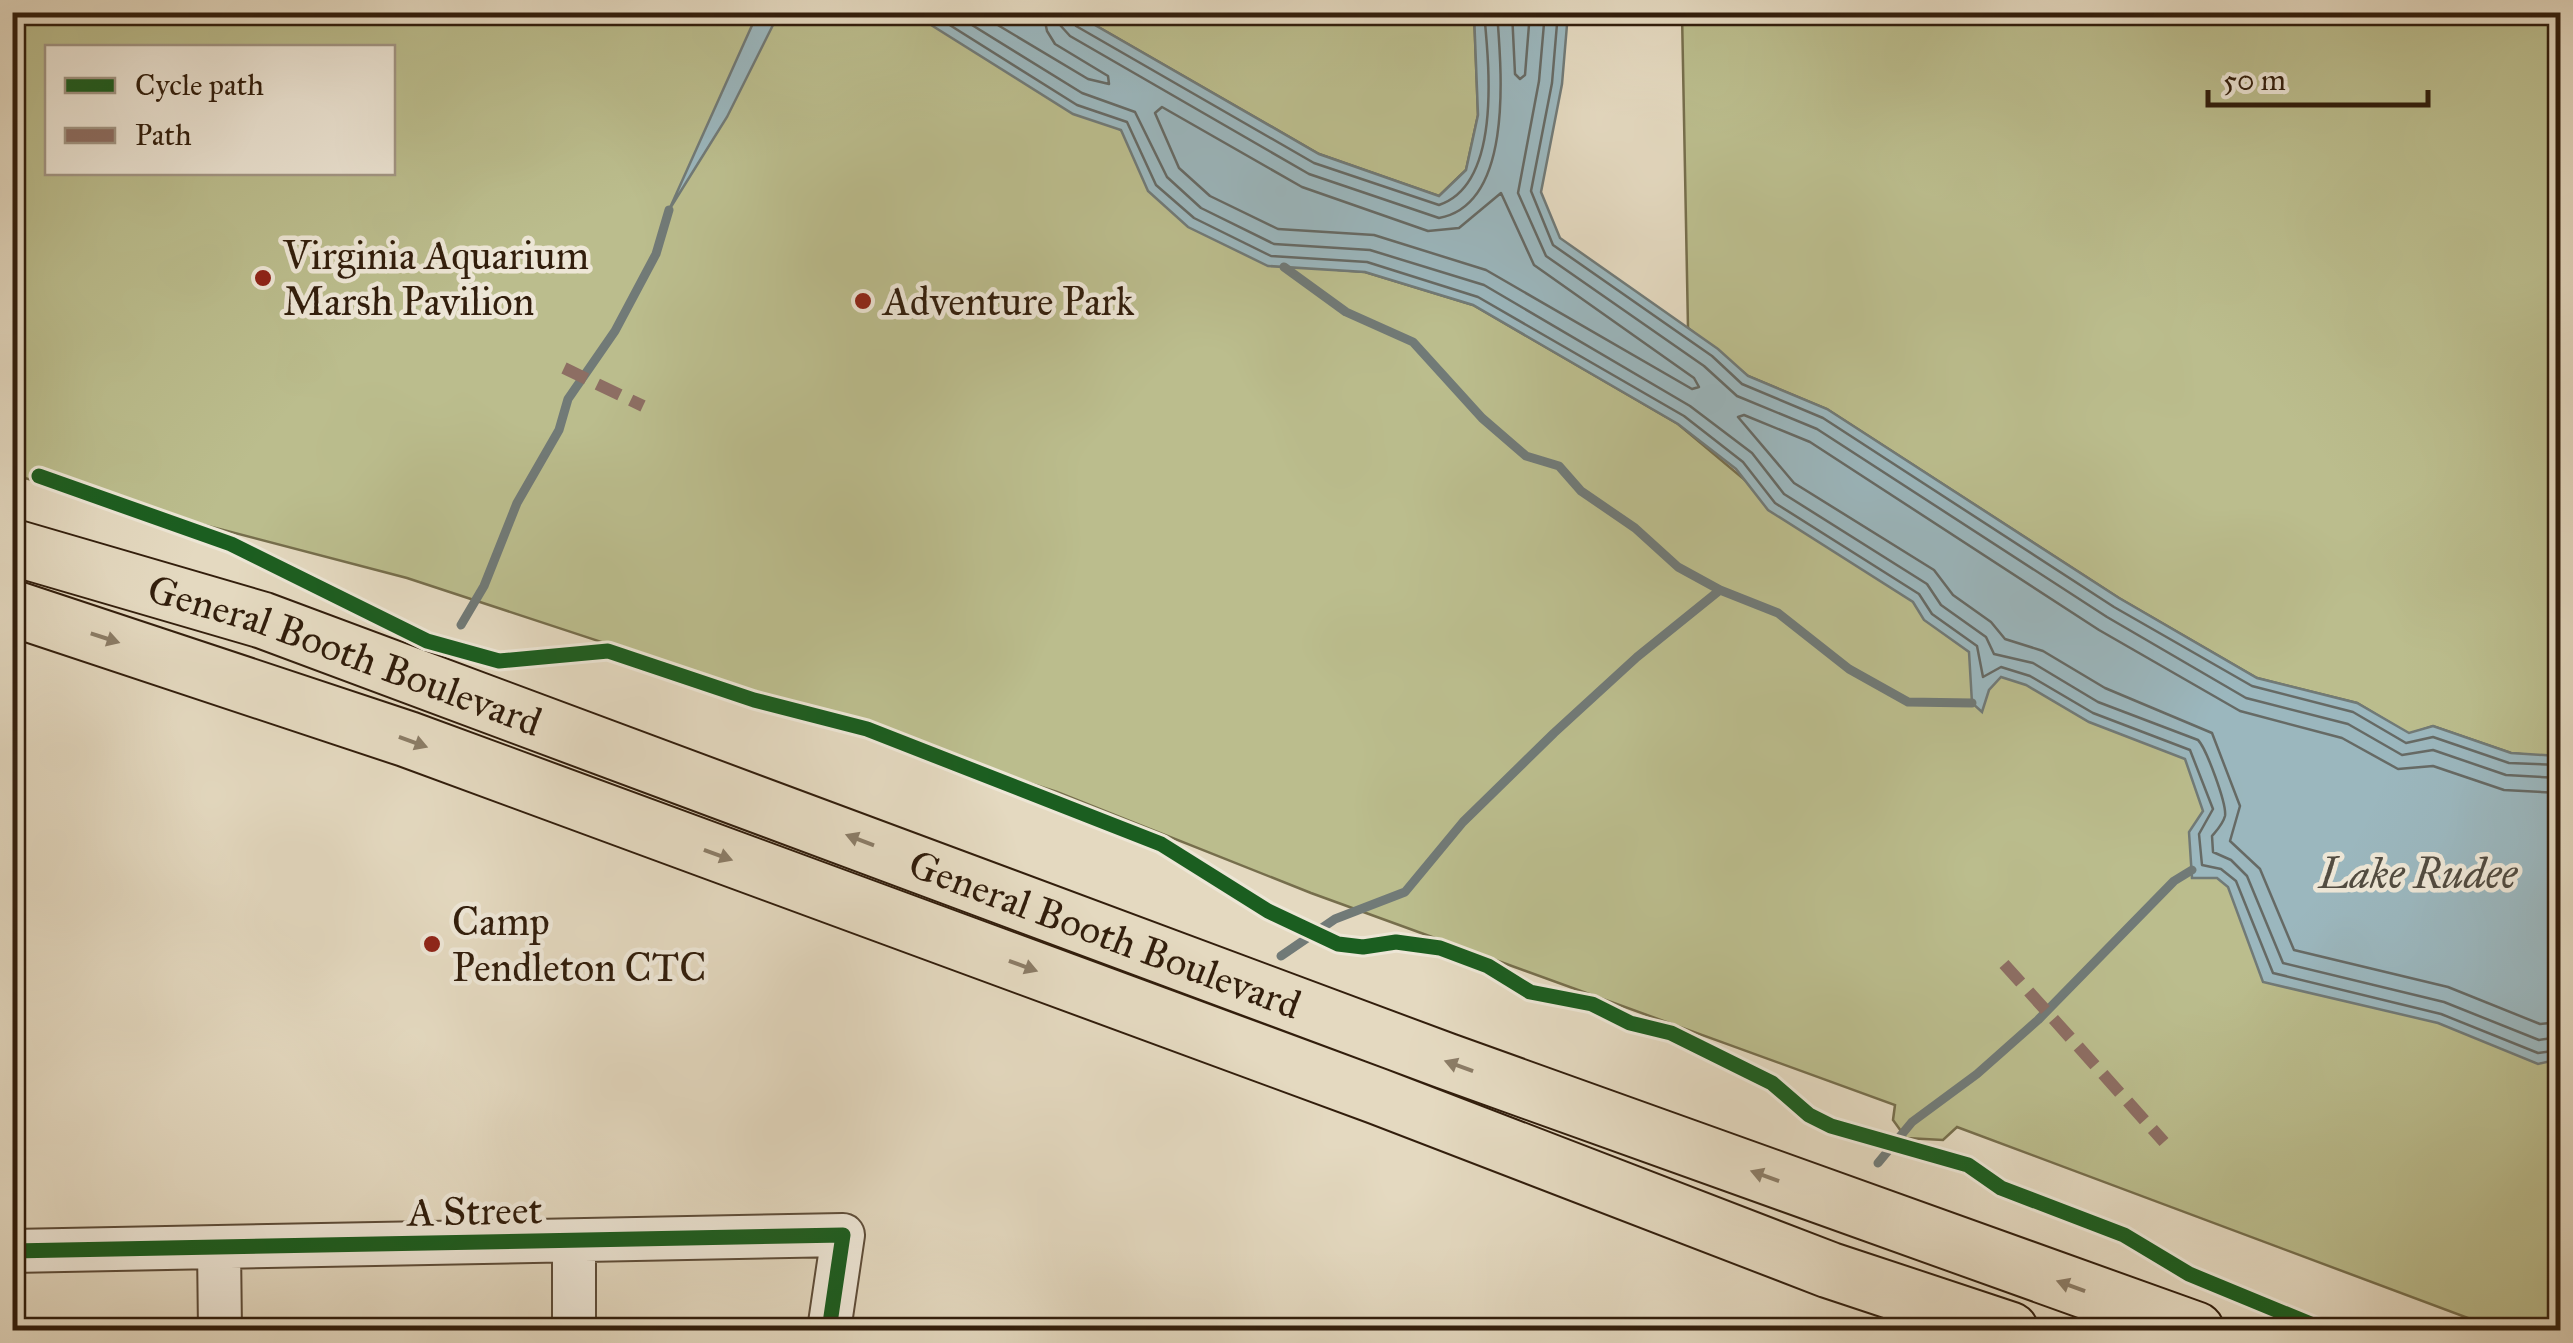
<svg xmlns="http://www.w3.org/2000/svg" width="2573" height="1343" font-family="'IM FELL Great Primer',serif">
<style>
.green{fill:#bbbd8d;stroke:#766e4c;stroke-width:2.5;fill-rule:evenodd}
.water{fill:#9bb7be;stroke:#717a77;stroke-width:2.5}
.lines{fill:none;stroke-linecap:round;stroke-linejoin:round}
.shore{stroke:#666a65;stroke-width:2.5}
.stream{stroke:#717a77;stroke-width:9}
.minor-casing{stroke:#5e4d39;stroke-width:46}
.highway-casing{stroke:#321e0c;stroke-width:59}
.minor{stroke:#ede6d6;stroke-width:42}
.highway{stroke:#e4d9c0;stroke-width:55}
.quiet{stroke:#8d6e63;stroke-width:12;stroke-dasharray:25 12;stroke-linecap:butt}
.cycleway-casing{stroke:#ede6d6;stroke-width:21}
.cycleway{stroke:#1b5e20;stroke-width:15}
.oneway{fill:#8b7c66}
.poi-dot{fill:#8f2418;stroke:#ede6d6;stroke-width:4}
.labels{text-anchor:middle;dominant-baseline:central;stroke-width:9;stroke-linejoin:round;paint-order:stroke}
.poi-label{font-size:40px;fill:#321e0c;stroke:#ede6d6;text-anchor:start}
.street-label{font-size:40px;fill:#321e0c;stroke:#ede6d6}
.water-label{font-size:42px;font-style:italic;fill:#524c41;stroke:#ede6d6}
</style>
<rect width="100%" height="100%" fill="#e4d9c0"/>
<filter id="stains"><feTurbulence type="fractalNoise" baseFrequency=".002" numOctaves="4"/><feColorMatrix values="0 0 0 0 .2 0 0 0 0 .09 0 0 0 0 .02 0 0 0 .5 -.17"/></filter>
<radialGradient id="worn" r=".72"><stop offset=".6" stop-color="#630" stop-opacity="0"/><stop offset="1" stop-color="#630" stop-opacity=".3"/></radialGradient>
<path class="green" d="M12,13H939L1338,270L1365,272L1473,305L1678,424L1746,481L2560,874V1330H2500L1957,1127L1943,1140L1906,1138L1893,1120L1895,1105L1311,893L1057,792L407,578L13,475ZM48,48H392V172H48Z
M1074,13H1474L1478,115L1466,170L1439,196L1319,154Z
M1682,13H2560V758L2511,753L2433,726L2409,734L2357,703L2257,678L2119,598L1827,409L1748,376L1688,328Z"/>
<path class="water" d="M758,12L779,13L727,117L669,210Z
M912,13H1074L1319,154L1439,196L1466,170L1478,115L1474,13H1568L1562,84L1541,192L1560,238L1718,349L1748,376L1827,409L2119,598L2257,678L2357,703L2409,733L2433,726L2511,753L2558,756L2560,1059L2538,1064L2438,1023L2263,982L2228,887L2217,878H2192L2189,832L2203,811L2185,759L2089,722L2026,685L2001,677L1989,690L1982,712L1972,703L1969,652L1924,620L1913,602L1768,510L1736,469L1678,424L1473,305L1365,272L1268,266L1188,227L1148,191L1121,130L1073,114Z"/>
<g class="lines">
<path class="shore" d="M929,12L1077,105L1127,122L1156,185L1194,218L1271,256L1367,262L1478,297L1684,416L1743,462L1775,503L1919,594L1932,614L1977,646L1983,677L2001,667L2030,676L2093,713L2190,750L2213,809L2199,834L2202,865L2221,869L2236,881L2273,973L2441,1014L2538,1053L2560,1050
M951,12L1082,93L1135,112L1167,177L1201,208L1274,244L1370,250L1484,285L1690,406L1752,453L1784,494L1927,584L1941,605L1986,637L1994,654L2033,663L2098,702L2198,740C2206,748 2227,804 2225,816C2223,824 2217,830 2212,836L2213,852L2231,860L2247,876L2283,963L2444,1002L2539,1040L2560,1037
M976,12L1088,79L1109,84L1108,76L1055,44L1047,31L1043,12
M1058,12L1060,25L1070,36L1309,174L1439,218C1515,204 1501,67 1497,12
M1071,12L1076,26L1314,163L1439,205C1502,184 1489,65 1484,12
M1512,12L1515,74L1520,79L1525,75L1530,12
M1545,12L1539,81L1518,193L1546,256L1704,366L1737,396L1817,429L2107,617L2246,698L2348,724L2402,755L2433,750L2506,775L2560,778
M1558,12L1552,83L1531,191L1553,245L1712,356L1742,384L1823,418L2114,607L2252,686L2353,712L2406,743L2433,737L2509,763L2560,765
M1162,107L1302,187L1428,231L1459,228L1501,193L1534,265L1694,378L1699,387L1692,389L1486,270L1374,235L1278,229L1210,196L1179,168L1155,113Z
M2560,793L2504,790L2433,766L2398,769L2342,738L2240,711L2099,630L1810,442L1744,415L1738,417L1794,483L1934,570L1953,595L1991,622L2005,639L2043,651L2105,688L2212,733L2240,806L2230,841L2260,869L2294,950L2448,987L2540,1024L2560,1022"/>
<path class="stream" d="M1284,267L1346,312L1413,342L1482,418L1526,456L1559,466L1581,491L1635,528L1678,567L1720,590
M461,625L484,586L517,503L559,430L568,399L615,331L656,254L669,210
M1281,956L1335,919L1405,892L1463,822L1554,733L1637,657L1720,590L1778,613L1849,669L1908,702L1972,703
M1878,1163L1912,1122L1977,1074L2038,1020L2174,881L2192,870"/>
<g class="minor-casing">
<path id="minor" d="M574,1242V1330
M219,1248L220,1330
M12,1251L843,1235L829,1330"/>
</g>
<g class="highway-casing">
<g id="highway">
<path id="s1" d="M12,547L262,620L1446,1061L2196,1330"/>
<path d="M12,608L407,739L1377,1096L1829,1270L2010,1330"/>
</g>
</g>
<use href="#minor" class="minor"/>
<use href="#highway" class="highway"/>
<path class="quiet" d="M564,368L643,406
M2004,964L2164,1142"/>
<g class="cycleway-casing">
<path id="cycleway" d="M39,476L231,544L427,641L499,661L608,651L754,700L867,729L1161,844L1268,911L1338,944L1363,947L1396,942L1440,948L1488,966L1530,992L1592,1004L1630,1023L1671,1033L1772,1083L1809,1115L1831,1126L1968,1165L2001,1188L2124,1235L2189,1274L2325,1330
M12,1251L843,1235L829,1330"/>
</g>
<use href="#cycleway" class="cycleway"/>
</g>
<defs><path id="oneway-solid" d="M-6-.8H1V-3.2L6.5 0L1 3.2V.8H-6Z" transform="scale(2.5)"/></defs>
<g class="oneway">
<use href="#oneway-solid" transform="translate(105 638) rotate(18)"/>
<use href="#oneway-solid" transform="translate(413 742) rotate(20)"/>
<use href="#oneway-solid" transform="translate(860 840) rotate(-159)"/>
<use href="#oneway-solid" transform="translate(718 855) rotate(20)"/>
<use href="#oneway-solid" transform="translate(1023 966) rotate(20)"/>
<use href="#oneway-solid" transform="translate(1459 1066) rotate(-160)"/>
<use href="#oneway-solid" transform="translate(1765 1176) rotate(-160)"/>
<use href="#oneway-solid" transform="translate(2071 1286) rotate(-160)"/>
</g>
<g class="poi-dot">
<circle cx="263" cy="278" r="10"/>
<circle cx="863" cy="301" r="10"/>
<circle cx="432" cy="944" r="10"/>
</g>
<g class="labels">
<g class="poi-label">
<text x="283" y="255">Virginia Aquarium<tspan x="283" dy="46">Marsh Pavilion</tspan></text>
<text x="883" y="301">Adventure Park</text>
<text x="452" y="921">Camp<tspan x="452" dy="46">Pendleton CTC</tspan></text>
</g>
<g class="street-label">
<text stroke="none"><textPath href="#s1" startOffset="350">General Booth Boulevard</textPath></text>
<text stroke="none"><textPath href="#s1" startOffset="1160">General Booth Boulevard</textPath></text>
<text transform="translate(475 1211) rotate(-1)">A Street</text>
</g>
<g class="water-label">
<text x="2418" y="874">Lake Rudee</text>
</g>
</g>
<rect width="2573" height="1343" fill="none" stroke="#e4d9c0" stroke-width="50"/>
<rect x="15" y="15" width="2543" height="1313" fill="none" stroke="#321e0c" stroke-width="5"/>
<rect x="25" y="25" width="2523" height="1293" fill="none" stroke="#321e0c" stroke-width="2.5"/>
<rect x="45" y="45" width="350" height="130" fill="#ede6d6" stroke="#a29685" stroke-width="2.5"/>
<rect x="65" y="78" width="50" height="15" fill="#1b5e20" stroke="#a29685" stroke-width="2.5"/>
<text x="135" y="95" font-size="30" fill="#321e0c">Cycle path</text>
<rect x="65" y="128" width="50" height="15" fill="#8d6e63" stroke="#a29685" stroke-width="2.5"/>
<text x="135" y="145" font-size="30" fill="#321e0c">Path</text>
<path d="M2208 90v15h220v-15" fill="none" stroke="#321e0c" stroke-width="5"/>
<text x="2223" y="90" font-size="30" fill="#321e0c" stroke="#ede6d6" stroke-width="8" paint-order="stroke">50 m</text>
<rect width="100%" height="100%" filter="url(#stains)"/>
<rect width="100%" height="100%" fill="url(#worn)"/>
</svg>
